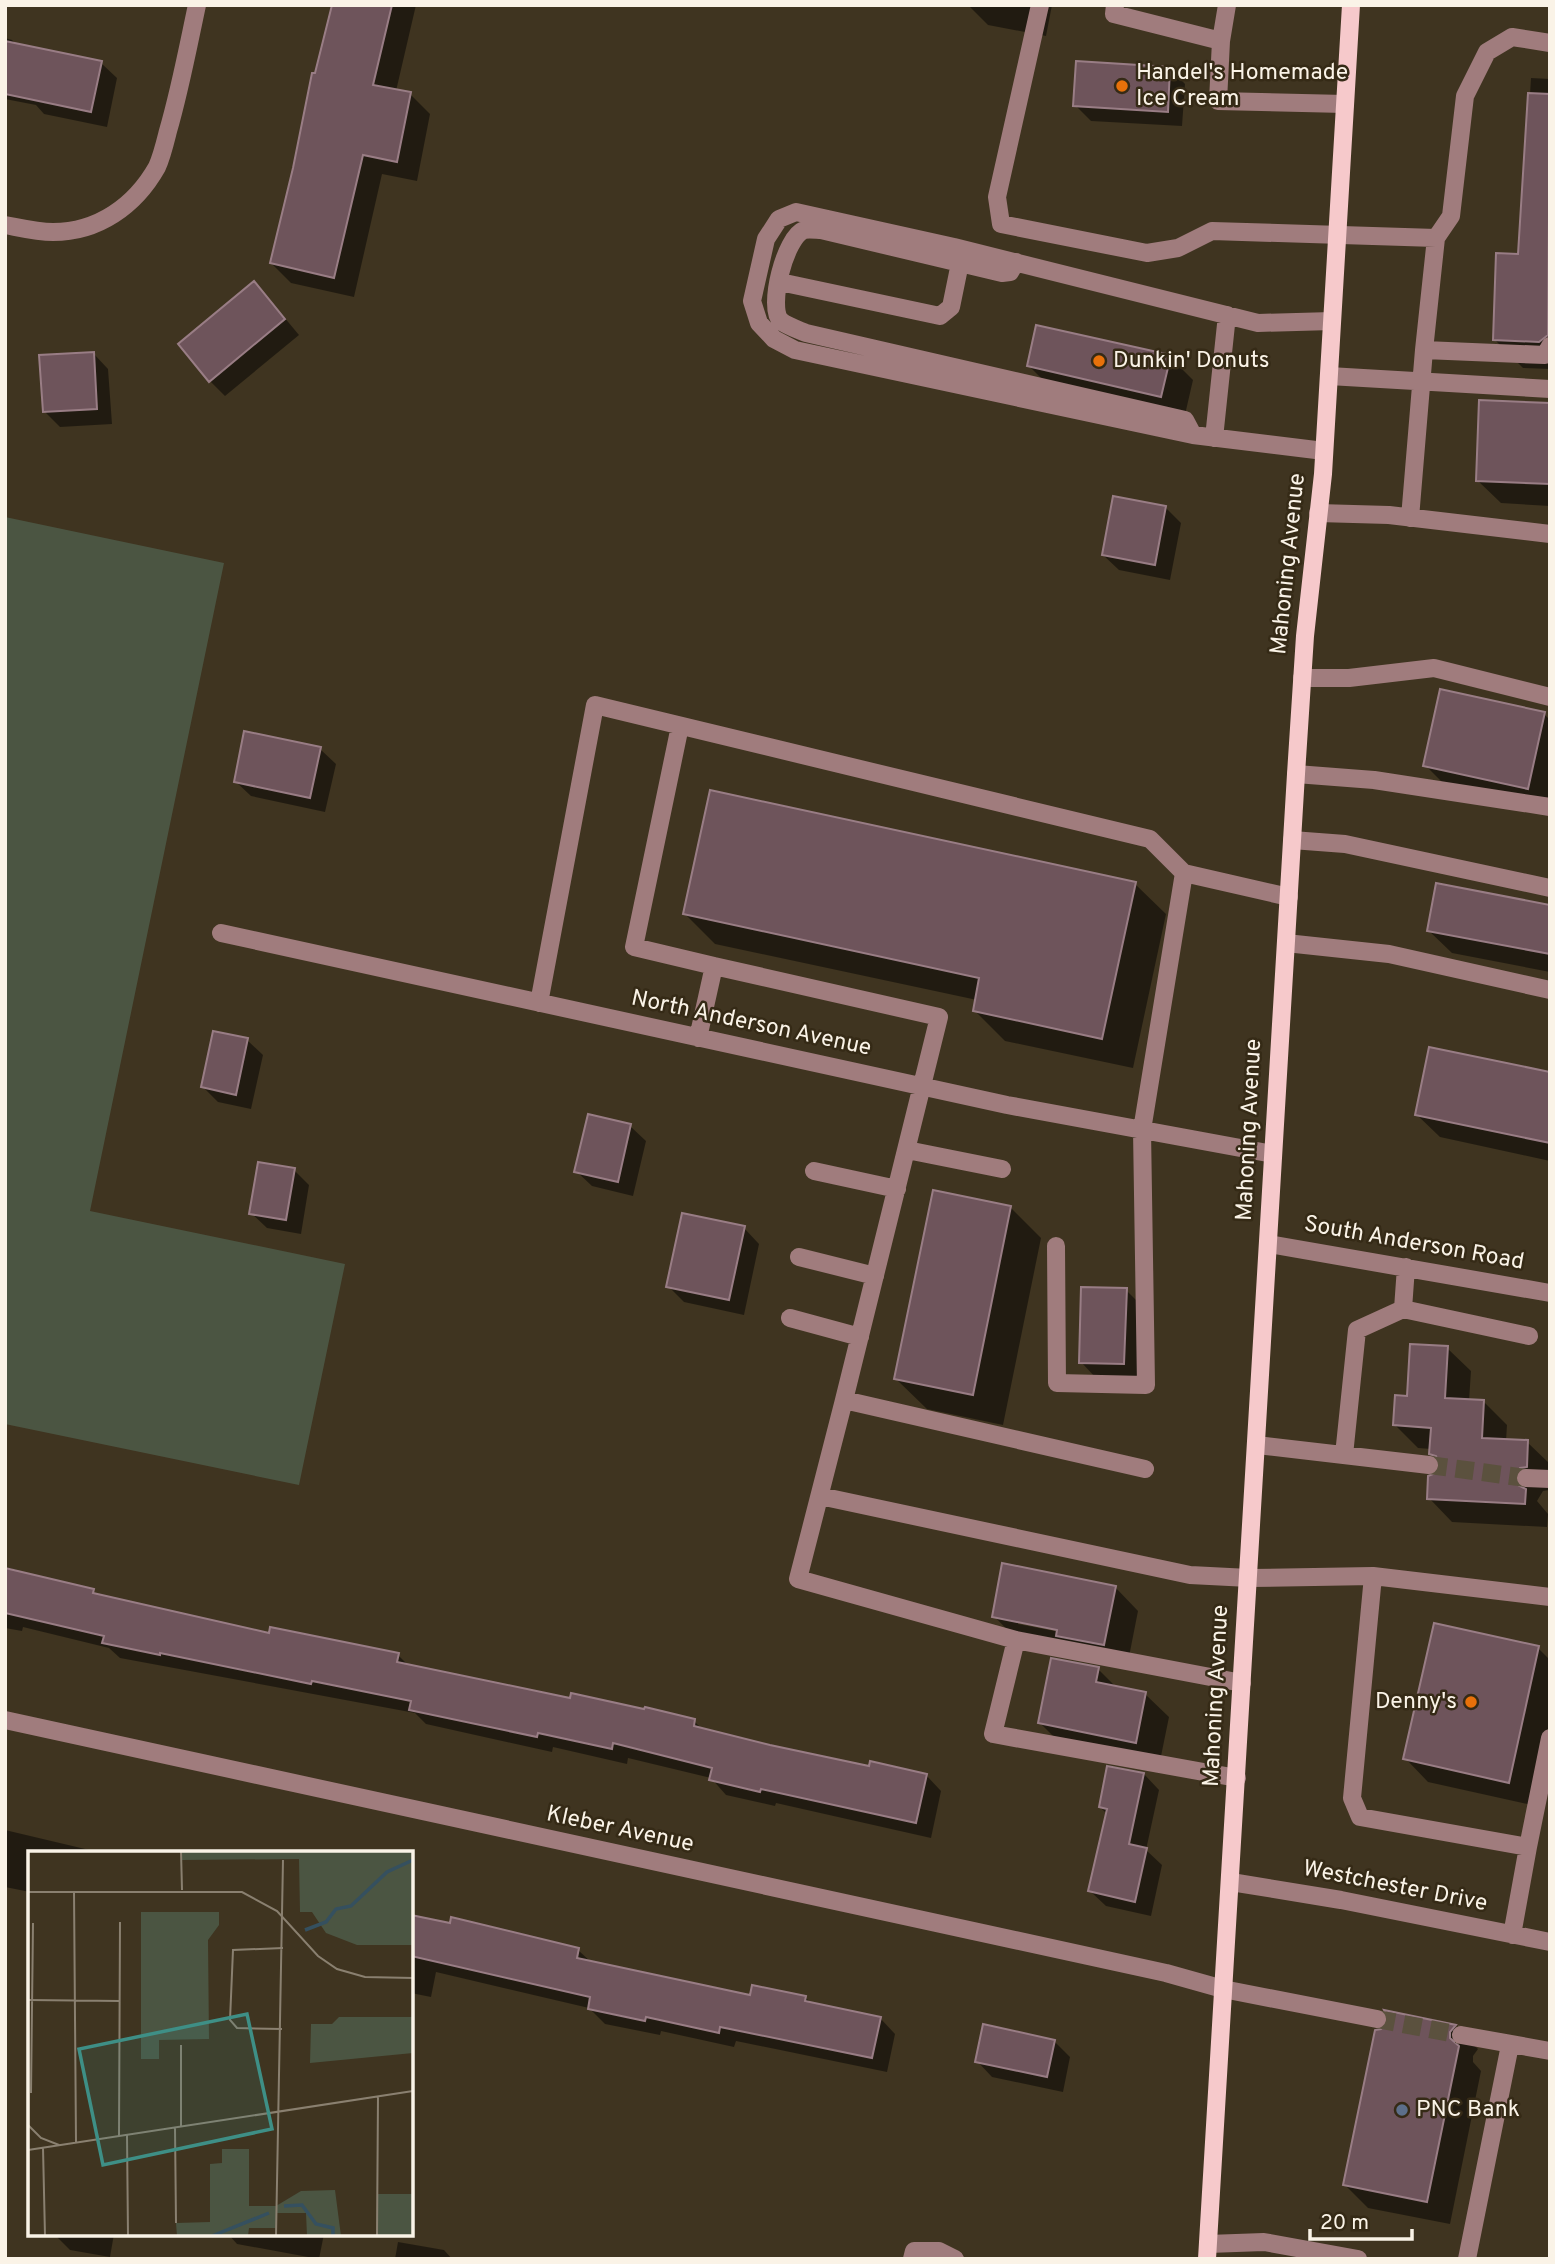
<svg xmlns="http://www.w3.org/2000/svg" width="1555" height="2264" font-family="Overpass,sans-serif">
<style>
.green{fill:#4b5542}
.shadow{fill:#0007;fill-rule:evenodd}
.building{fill:#6e545b;stroke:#997d85;stroke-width:2}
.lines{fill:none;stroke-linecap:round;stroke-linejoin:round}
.minor-tunnel{stroke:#5b513e;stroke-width:18;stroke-dasharray:18 9;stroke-linecap:butt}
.minor{stroke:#a07c7d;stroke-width:18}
.major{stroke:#f6c9cb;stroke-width:18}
.food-dot{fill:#e8710a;stroke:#352a16;stroke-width:2.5}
.service-dot{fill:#5c6f8a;stroke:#352a16;stroke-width:2.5}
.labels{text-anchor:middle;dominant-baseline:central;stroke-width:5;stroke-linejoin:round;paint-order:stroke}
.poi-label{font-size:23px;fill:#faf3e7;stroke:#352a16;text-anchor:start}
.street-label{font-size:23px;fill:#faf3e7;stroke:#352a16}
.inset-river{fill:none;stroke:#35505f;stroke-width:3.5}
.inset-road{fill:none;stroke:#8a8070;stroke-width:2}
.view{fill:#3e8f86;fill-opacity:0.15;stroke:#3e8f86;stroke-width:3.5}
.inset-edge{fill:none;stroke:#faf3e7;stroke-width:3.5}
</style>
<rect width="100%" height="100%" fill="#3f3420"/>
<path class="green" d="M5,517L224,563L90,1211L345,1264L299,1485L5,1424Z"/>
<path class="shadow" d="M333,5H416L396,91L410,94L430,114L417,181L382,174L354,297L291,283L271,263Z
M968,5H1052L1046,36L988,25Z
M5,38L12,40L18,46L101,63L117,78L107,127L44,114L36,105L5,99Z
M1170,68L1185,84L1182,126L1091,121L1075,105Z
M1531,78L1550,79V369L1523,368L1495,340L1520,255Z
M269,299L299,335L225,396L210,381Z
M93,353L108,369L112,424L60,427L44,411Z
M1170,357L1193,380L1184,419L1052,389L1029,366Z
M1550,405V506L1501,503L1477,480Z
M1165,507L1181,523L1170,580L1119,570L1103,555Z
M1544,714L1550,720V811L1448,788L1425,765Z
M320,749L336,764L325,812L251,796L235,781Z
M1135,884L1166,914L1133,1068L1005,1041L974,1010L977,1000L715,944L685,914Z
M1550,907V972L1452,953L1428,930Z
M247,1040L263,1055L251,1109L218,1102L203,1087Z
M1550,1074V1161L1440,1137L1416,1114Z
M630,1126L646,1141L633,1196L592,1186L576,1171Z
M294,1170L309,1185L301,1234L267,1228L251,1213Z
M1010,1207L1041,1238L1003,1425L927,1409L896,1379Z
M744,1228L759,1244L744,1315L684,1302L668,1286Z
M1126,1290L1141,1305L1139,1378H1096L1081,1362Z
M1447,1348L1471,1371L1469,1401H1483L1507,1425L1506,1441L1527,1442L1550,1464L1549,1490L1543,1491L1537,1501L1548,1514L1547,1527L1452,1522L1429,1498L1441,1463L1431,1453V1449L1418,1448L1395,1425L1409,1398Z
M5,1567L17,1570L21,1574L93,1591L97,1596L169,1610L172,1613L270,1635L398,1655L410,1667L571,1700L694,1721L703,1730L770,1746L870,1768L926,1775L941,1791L931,1838L776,1803L775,1806L726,1795L711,1778L628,1758L627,1764L553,1747L552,1752L426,1724L415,1713L120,1658L109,1648L23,1627L22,1631L5,1628Z
M1115,1587L1138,1611L1127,1667L1017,1640L994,1616ZM1018,1620L1066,1630L1065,1633L1018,1624Z
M1538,1648L1550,1660V1723L1532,1805L1428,1782L1405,1758Z
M1098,1669L1117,1688L1145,1694L1169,1717L1159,1766L1063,1746L1040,1723Z
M1144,1774L1159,1790L1146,1850L1162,1865L1151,1916L1106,1906L1090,1891L1107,1814L1100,1807Z
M5,1830L102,1853H30V1892L5,1887Z
M411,1917L578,1950L591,1962L752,1997H805L812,2004L880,2018L895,2034L887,2072L736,2041L734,2047L661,2031L660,2035L605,2024L589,2008L436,1972L431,1997L411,1993Z
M1388,2013L1455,2027L1478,2049L1473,2056V2062L1481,2071L1450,2224L1368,2208L1345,2185L1382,2031L1390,2022Z
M1055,2042L1070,2057L1063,2092L992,2077L977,2061Z
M54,2234H114L110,2257L70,2250Z
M228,2234H324L319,2259L237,2244Z
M398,2242L444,2250L452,2259H395Z"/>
<path class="building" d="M332,5H392L373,85L411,92L397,162L363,155L334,278L270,263L293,168L312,73H315Z
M5,41L102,61L91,112L5,94Z
M1076,61L1170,67L1168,112L1073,106Z
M1528,93L1550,94L1548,335L1539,342L1493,340L1496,253L1518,254Z
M254,281L285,319L209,382L178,344Z
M1036,325L1171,355L1161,397L1027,366Z
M94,352L97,409L43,412L39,355Z
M1479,400L1550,403V484L1476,481Z
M1113,496L1166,506L1155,565L1102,555Z
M1440,689L1545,712L1528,789L1423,766Z
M244,731L321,747L310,798L234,782Z
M710,790L1136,882L1102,1039L973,1011L979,978L683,914Z
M1436,883L1550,905V954L1427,931Z
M213,1031L248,1038L236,1095L201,1087Z
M1429,1047L1550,1072V1143L1415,1115Z
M588,1114L631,1124L618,1182L574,1172Z
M258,1162L295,1168L286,1220L249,1214Z
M933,1190L1011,1206L973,1395L894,1379Z
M682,1213L745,1226L729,1300L666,1287Z
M1081,1287L1127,1288L1124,1364L1079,1363Z
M1410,1344L1448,1346L1445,1398L1484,1400L1482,1438L1528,1440L1527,1467L1520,1468L1515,1477L1516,1484L1526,1489L1525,1504L1427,1499L1428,1476L1438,1472L1440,1466L1436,1456L1429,1454L1431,1428L1393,1425L1395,1395L1407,1396Z
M1002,1563L1116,1586L1104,1645L1056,1636L1057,1630L992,1617Z
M5,1568L94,1589L93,1593L269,1633L270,1627L399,1653L397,1662L570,1698L571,1693L644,1709L645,1707L695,1719L694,1726L770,1745L869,1766L870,1761L927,1774L916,1823L761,1789L760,1792L709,1780L712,1768L613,1743L612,1749L538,1733L537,1737L409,1710L411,1701L312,1681L311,1684L160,1653V1655L102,1643L104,1636L5,1613Z
M1434,1623L1539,1646L1509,1783L1403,1759Z
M1051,1658L1099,1667L1096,1682L1146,1692L1136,1743L1038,1723Z
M1107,1766L1144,1773L1129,1844L1147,1848L1135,1902L1088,1891L1107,1809L1099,1807Z
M411,1915L450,1923L451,1917L579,1948L577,1958L750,1995L752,1985L806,1996L805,2001L881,2017L872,2058L720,2027L719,2033L646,2017L645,2021L588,2009L590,1997L411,1956Z
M1384,2010L1456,2025L1450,2032V2038L1459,2046L1427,2202L1343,2185L1375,2030L1381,2029L1388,2022L1387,2015Z
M983,2024L1055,2040L1047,2077L975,2062Z"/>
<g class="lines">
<path class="minor-tunnel" d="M1429,1465L1526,1478
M1377,2019L1461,2035"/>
<path class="minor" d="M1040,5L997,197L1001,224L1147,253L1178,248L1212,231L1436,238
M1115,5L1114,14L1221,41L1227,5
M1221,41L1218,101L1345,104
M1550,43L1512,37L1487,52L1465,96L1451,216L1436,238L1424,350L1545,355L1550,346
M5,225C21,228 37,232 53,232C98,232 135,206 157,167C162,156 165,143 168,131C180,90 188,47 197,5
M1016,262L1010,272L1002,273L821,230C817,230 809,229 804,230C785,237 767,308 781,321C787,326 799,330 806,333L1185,420L1193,435
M780,282L940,316L951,307L960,263
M1329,376L1550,389
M1214,438L1227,315
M1324,451L1193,435L795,350L774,339L759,323L752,301L766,239L779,219L796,212L954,247L1258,323L1332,321
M1318,513L1389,515L1550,534
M1410,518L1424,350
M1302,678H1349L1434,668L1550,697
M680,726L634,947L714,966L698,1038
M1296,774L1374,780L1550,807
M1292,840L1345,844L1550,888
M221,933L1007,1105L1273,1154
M1286,943L1389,954L1550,990
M714,966L939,1017L844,1400L1145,1469
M539,1003L595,705L1150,839L1184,873L1289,897
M907,1150L1002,1169
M814,1171L897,1189
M1269,1244L1550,1293
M1056,1246L1057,1383L1146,1385L1142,1130L1184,873
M799,1257L875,1276
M1403,1309L1406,1267
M790,1318L860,1337
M844,1400L798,1579L1016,1640L1242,1683
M1257,1445L1429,1465
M1344,1455L1357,1330L1403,1309L1529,1336
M1526,1478L1550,1479
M820,1496L1190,1575L1249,1578L1373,1576L1550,1597
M1373,1576L1352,1798L1360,1817L1528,1847L1550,1738
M1016,1640L993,1734L1237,1778
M5,1720L1166,1973L1223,1989L1377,2019
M1231,1882L1341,1900L1550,1942
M1512,1935L1528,1847
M1461,2035L1550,2051
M1208,2244L1264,2242L1358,2259
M912,2259L914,2251H939L955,2259
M1467,2259L1510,2045"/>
<path class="major" d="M1207,2259L1296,774L1305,636L1323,474L1351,5"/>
</g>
<g class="food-dot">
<circle cx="1122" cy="86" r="7"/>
<circle cx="1099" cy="361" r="7"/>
<circle cx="1471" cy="1702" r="7"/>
</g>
<circle class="service-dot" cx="1402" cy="2110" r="7"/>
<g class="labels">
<g class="poi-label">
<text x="1136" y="73">Handel's Homemade<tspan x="1136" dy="26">Ice Cream</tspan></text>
<text x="1113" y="361">Dunkin' Donuts</text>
<text x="1457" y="1702" text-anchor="end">Denny's</text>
<text x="1416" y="2110">PNC Bank</text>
</g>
<g class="street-label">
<text transform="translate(1289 564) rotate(-84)">Mahoning Avenue</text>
<text transform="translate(751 1024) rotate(12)">North Anderson Avenue</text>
<text transform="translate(1250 1130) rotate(-87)">Mahoning Avenue</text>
<text transform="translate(1414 1244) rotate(10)">South Anderson Road</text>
<text transform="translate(1217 1696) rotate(-87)">Mahoning Avenue</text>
<text transform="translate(620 1830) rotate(12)">Kleber Avenue</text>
<text transform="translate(1395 1887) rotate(11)">Westchester Drive</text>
</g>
</g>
<g transform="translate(28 1851)">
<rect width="385" height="385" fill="#3f3420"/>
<path d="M153,0H385V94H329L298,82L284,61H272L271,8L153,9ZM113,61H191V74L180,89L181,188L131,189V208H113ZM311,166H385V202L282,212L283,173H304ZM194,298H221V355H248L273,340L307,339L313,385H279L278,362H249L248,377H221L220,385H149L148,372L182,371V313L194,312ZM349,343H385V385H349Z" fill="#4b5542"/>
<path class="inset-river" d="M277,79L298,71L308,58L323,55L359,21L385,9M256,355L274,354L288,373L305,377V385M184,385L241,362"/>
<path class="inset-road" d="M153,0L154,39M46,40L48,291M0,41H214L249,60L290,105L309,118L337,126L385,127M0,149L92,150M254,178L209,177L202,169L205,99L255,97M153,194V275M3,242L5,72M0,274L13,287L31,294M147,277L148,372M99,284L100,385M91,285L92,71M15,297L17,385M0,299L385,240M248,385L255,9M349,385L350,245"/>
<path class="view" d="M219,163L244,278L75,314L51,198Z"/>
<rect width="385" height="385" class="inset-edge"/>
</g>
<rect width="1555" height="2264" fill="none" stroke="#faf3e7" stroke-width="14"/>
<path d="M1310 2229v10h102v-10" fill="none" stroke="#faf3e7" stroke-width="3.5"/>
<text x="1320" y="2229" font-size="21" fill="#faf3e7" stroke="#352a16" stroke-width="5" paint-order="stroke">20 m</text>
</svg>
